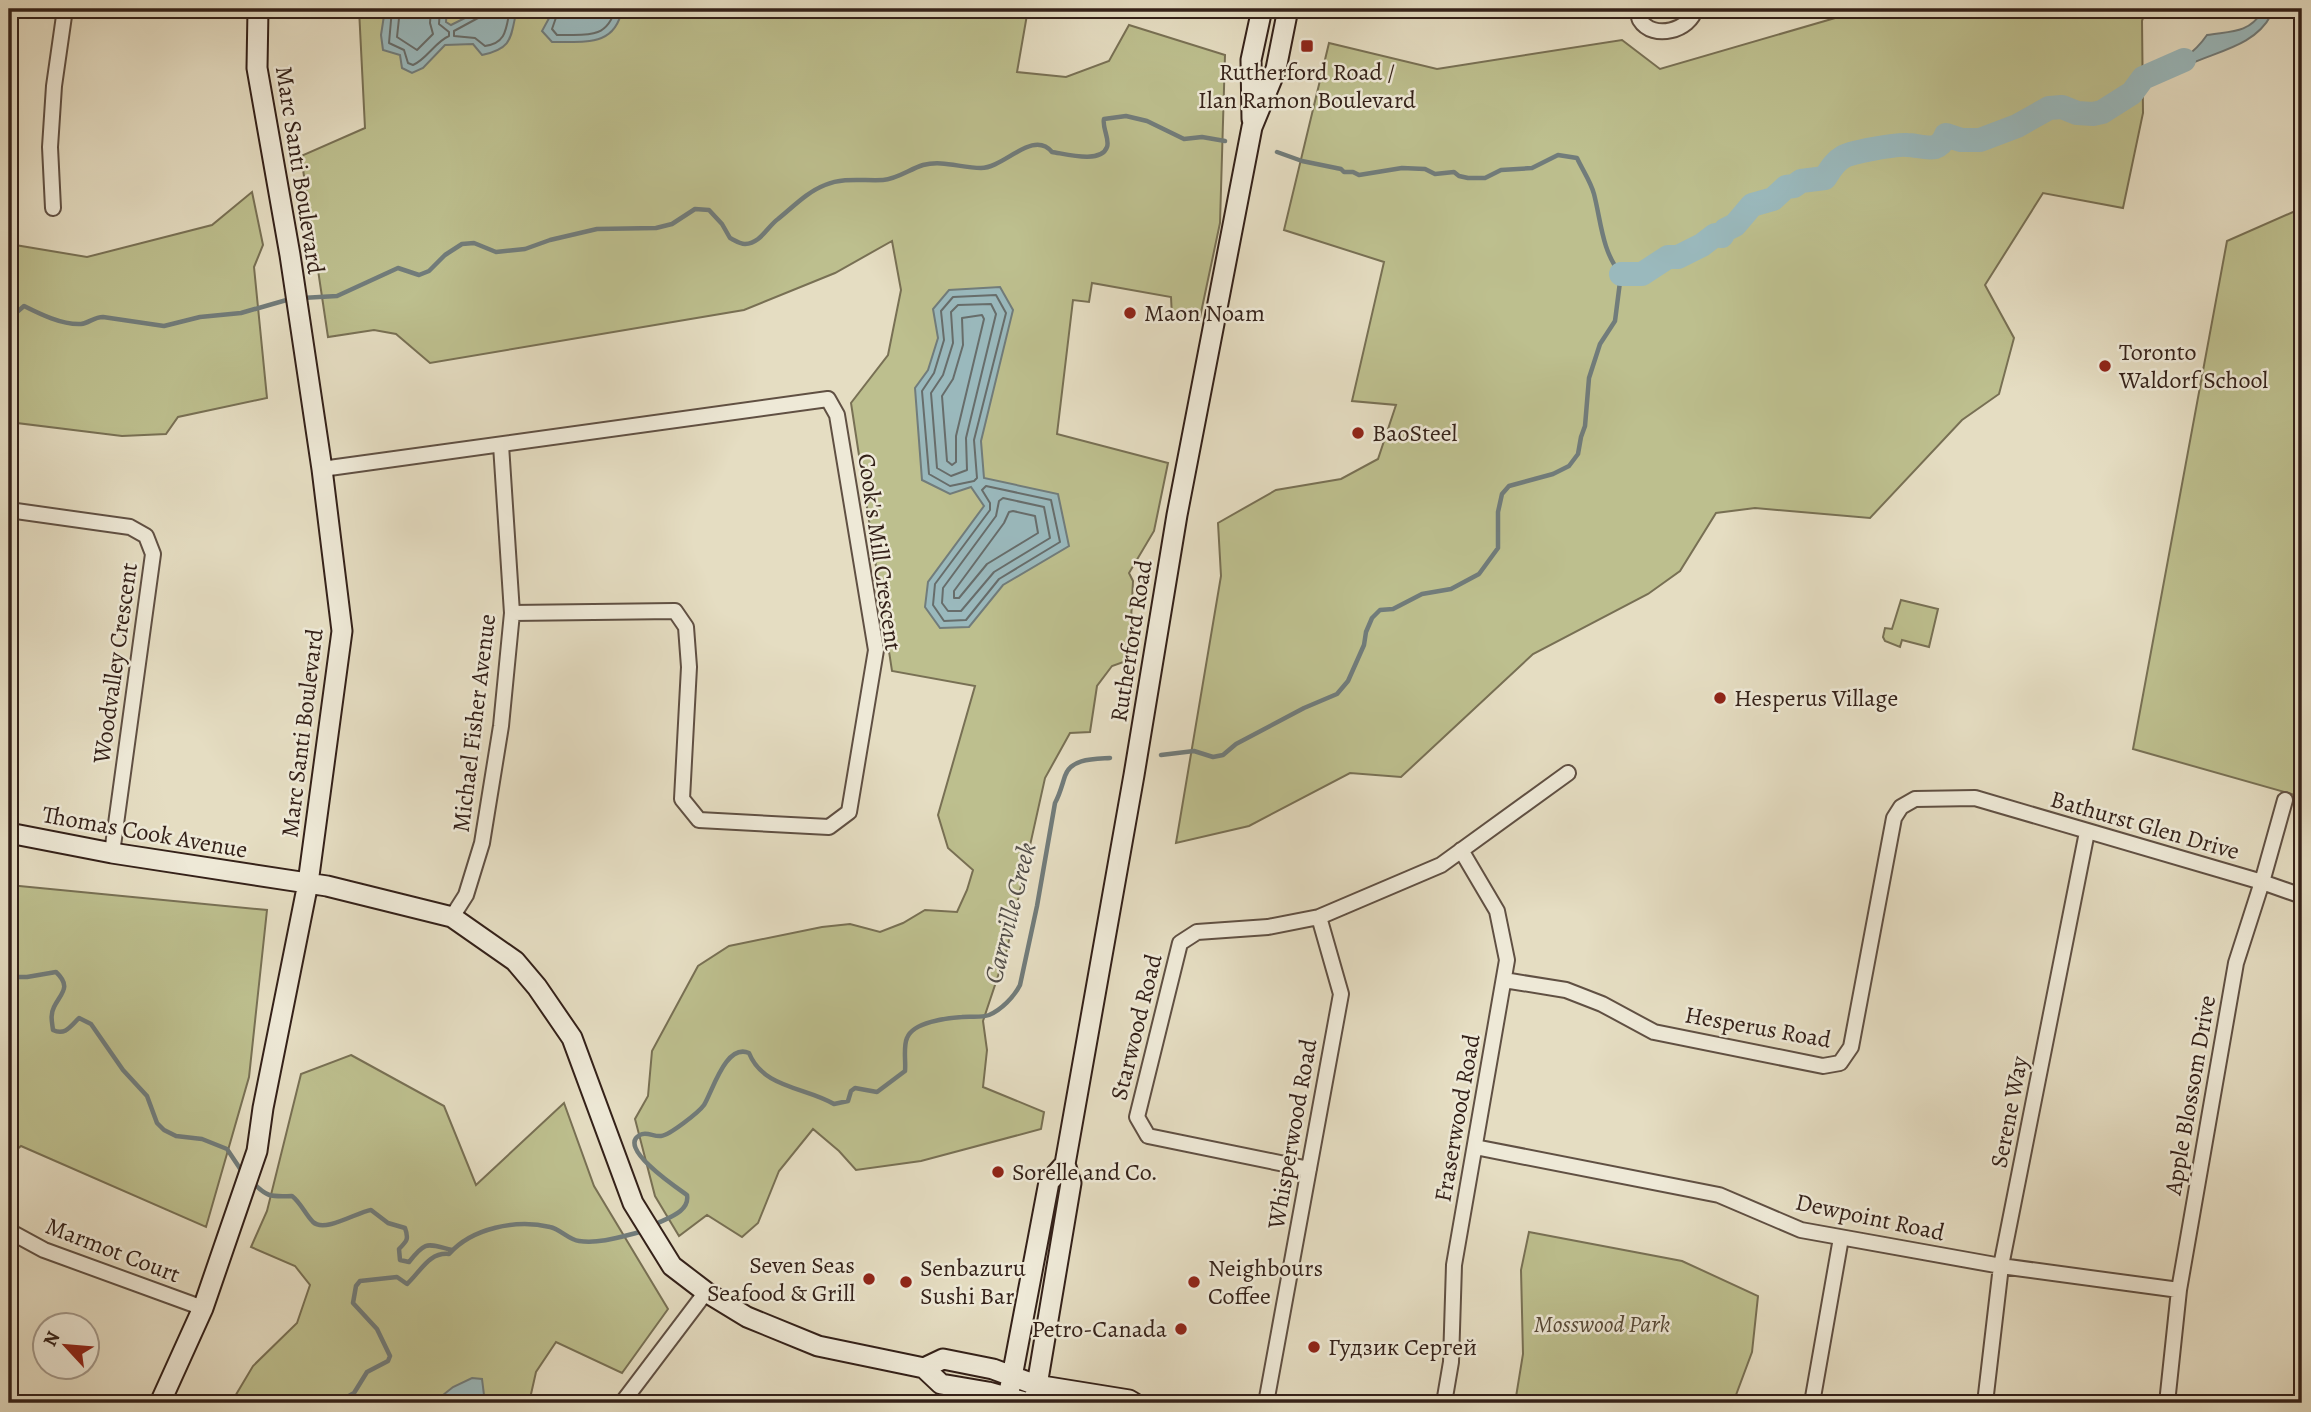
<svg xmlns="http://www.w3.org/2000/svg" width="2311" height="1412" font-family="Alegreya,serif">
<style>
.green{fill:#bdbf8e;stroke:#787054;stroke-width:2}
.water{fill:#9ab9bd;stroke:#717c7b;stroke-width:2}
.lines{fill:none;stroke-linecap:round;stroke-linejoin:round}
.shore{stroke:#676d6b;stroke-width:2}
.stream{stroke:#717c7b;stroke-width:4.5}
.river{stroke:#9ab9bd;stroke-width:24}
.street-casing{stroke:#605043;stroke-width:18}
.secondary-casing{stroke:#342119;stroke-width:23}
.street{stroke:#eee9d7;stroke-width:14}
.secondary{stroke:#eee9d7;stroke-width:19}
.poi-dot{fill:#8f2418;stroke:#eee9d7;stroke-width:2.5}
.labels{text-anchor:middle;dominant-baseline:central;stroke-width:5;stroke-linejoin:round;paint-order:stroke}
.poi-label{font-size:24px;fill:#342119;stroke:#eee9d7;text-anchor:start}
.street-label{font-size:24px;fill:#342119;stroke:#eee9d7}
.park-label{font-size:24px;font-style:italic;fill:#564836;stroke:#eee9d7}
.water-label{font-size:26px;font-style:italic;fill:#534f4a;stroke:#eee9d7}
</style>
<rect width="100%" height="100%" fill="#e5ddc2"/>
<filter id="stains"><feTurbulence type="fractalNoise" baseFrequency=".00286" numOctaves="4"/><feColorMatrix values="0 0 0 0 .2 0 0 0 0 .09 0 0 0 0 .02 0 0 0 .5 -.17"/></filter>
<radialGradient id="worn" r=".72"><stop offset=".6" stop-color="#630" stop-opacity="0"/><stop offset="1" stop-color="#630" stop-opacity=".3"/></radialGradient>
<path class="green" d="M359,9H1028L1017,72L1066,77L1109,61L1129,25L1225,55L1220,223L1199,322L1172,317L1171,297L1092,283L1089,302L1073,300L1057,434L1168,463L1154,531L1129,573L1133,581L1129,660L1112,666L1097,686L1090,732L1070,733L1045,778L1007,949L983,1021L987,1050L983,1087L1044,1112L1041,1129L921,1161L856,1170L839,1151L813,1129L779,1171L758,1223L742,1237L707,1215L679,1236L655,1196L635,1119L648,1096L652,1051L698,966L729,946L822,927L850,924L880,932L903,923L925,910L957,912L967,890L973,870L948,848L938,815L975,686L892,671L851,403L888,355L901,290L892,241L835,273L744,310L430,363L396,334L374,330L328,337L301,156L365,128Z
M1866,9H2146L2142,21L2143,113L2123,208L2043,193L1985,285L2014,338L1999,394L1962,420L1870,518L1755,508L1716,513L1680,571L1648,594L1533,654L1401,777L1350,773L1249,826L1176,843L1221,576L1218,523L1276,490L1341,479L1378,459L1396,405L1352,401L1384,262L1284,230L1329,43L1437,69L1622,40L1660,69Z
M252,192L263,245L254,267L267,398L178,417L166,434L122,436L9,422V244L87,257L212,225Z
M2302,208V797L2133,749L2227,241Z
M1901,600L1938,609L1929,647L1902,640L1900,647L1885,641L1883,637L1885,628L1892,629Z
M9,885L267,910L249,1077L206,1227L21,1146L9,1156Z
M351,1055L444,1106L476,1185L564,1103L594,1186L668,1309L622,1373L556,1342L536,1372L529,1403H231L253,1366L297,1323L310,1285L295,1266L251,1247L267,1211L301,1074Z
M1529,1232L1682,1261L1758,1296L1752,1352L1733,1403H1515L1523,1354L1521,1270Z"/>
<path class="water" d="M385,9H447L446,22L451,25L473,14L475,9H517C510,37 514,48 482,55L473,44L445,45L423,68L412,73L402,68L400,55L383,50L381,35Z
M554,9H622C615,48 583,41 552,42L542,31Z
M2261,9H2269L2271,15C2255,46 2217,51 2188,65C2178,70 2170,75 2159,79L2154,77L2156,67C2176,68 2196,51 2207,35C2230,31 2248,34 2262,12Z
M1000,287L1013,310L981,441L984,478L1058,494L1069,546L1003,585L969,627L940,628L925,607L928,582L984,506L971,487L950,494L922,480L915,388L928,370L938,338L933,309L949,290Z
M472,1378L482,1379L485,1403H433L453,1387Z"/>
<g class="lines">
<path class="shore" d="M392,9L389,43L404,50L408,63L413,65C427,59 435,42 449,36V32L439,24L440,9
M400,9L397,37L417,50L433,34L430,23L431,9
M481,9L478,18L454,31V36L475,38L485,46C507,43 506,28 510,9
M559,9L552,29L557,35C583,34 607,41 615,9
M996,295L1006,313L974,440L977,478L974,481L950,486L929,474L922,391L934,373L944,340L941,311L953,297Z
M991,304L996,314L966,438L967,470L951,476L937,468L931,393L943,375L953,343L951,312L958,305Z
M982,315L984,319L956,436V462L952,465L947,461L942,396L953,379L963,345L962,318Z
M986,486L1051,500L1060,542L999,579L966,620L944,621L933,605L935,584L990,510V503L982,490Z
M1003,498L1044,507L1050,538L994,572L961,611H948L942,603L943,588L996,516L999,501Z
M1013,511L1035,516L1038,533L987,564L959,598H954V591L1004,523L1009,512Z"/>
<path class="stream" d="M302,298L337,296L398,268L419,275L429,271L445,255L462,244L474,243L496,252L525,249L550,240L597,229L656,228L672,224L695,209L709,210L722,224L730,238C734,240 740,244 745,244C761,243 767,227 778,219C793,207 807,192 825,185C844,177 863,181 883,180C897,179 910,169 923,165C943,160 961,168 981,168C1004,168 1033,129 1052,152C1066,154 1101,164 1107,147C1110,139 1102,128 1104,119L1126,116L1147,121L1184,139L1202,137L1225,141
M9,311L17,312L24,306C40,314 62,325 81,324C89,323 94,317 103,317L164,326L200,317L241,313L290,299
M1161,755L1194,751L1213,757L1223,755L1236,744L1304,708L1337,694L1348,681L1364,645L1366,632L1372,618L1380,610L1393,609L1422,594L1451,589L1479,574L1498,548V512L1502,494L1509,486L1553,474L1569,466L1578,454L1581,437L1585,426L1589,378L1600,344L1615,321L1621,274C1602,252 1601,221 1594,194C1591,182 1582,169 1577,158L1558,155L1532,168L1501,170L1485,178H1468L1459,176L1454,172L1435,174L1425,169L1402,168L1359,175L1353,172H1344L1341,169L1302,161L1277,152
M9,977H27L56,972C72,987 61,993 54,1007C50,1015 52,1022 53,1030C65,1036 71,1026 79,1018L91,1024L123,1070L147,1096L157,1123L164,1130L176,1136L202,1139L227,1149L243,1173
M252,1182C267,1197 270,1197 292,1196C301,1203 305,1214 313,1222C325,1233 357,1212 371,1210L388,1223L405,1228C409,1239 407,1241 399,1249L400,1260L409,1262C426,1240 427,1244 452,1250
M654,1225C667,1218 690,1212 687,1195C677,1188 616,1147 640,1135C646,1131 654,1137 661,1136C670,1135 699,1112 704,1105C713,1090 726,1043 749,1053C763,1088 805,1087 834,1104L848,1101L851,1091L855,1088L877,1092L905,1071C906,1061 903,1047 907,1038C913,1022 947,1018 962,1017C970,1016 981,1018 989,1015C1001,1010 1014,997 1020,985L1037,906L1055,803C1060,794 1062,785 1065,776C1071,758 1095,759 1110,758
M337,1403L354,1393L367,1372L388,1361L390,1356L377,1329L353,1303L356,1286L360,1281L397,1277L407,1284C421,1271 429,1252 449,1254C472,1228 516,1219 550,1227C560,1229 569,1240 579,1241C601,1244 623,1236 644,1231"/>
<path class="river" d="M1621,274H1642L1668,257H1678L1702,245L1715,235L1722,236L1725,230L1735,225L1752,205L1773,199L1786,187L1794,186L1801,181L1825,178C1830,170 1834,162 1843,157C1849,152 1898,144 1907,145C1916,145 1927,149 1935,147C1941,145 1944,140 1946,135L1961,140H1980L2017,126L2049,108L2062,107L2077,113L2093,114L2102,112L2132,93L2143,78L2184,60"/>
<g class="street-casing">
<path id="street" d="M1638,9C1639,12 1638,17 1640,20C1653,41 1691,30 1695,9
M53,208L50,147L54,86L65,9
M322,469L828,399L837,415L876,650L849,812L829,827L699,820L682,799L689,667L686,627L675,611L512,613
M9,510L130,527L146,536L153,554L112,853
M452,917L466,895L482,843L501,726L512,613L501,445
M1504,980L1566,990L1602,1004L1654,1032L1823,1066L1840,1063L1851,1047L1894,818L1901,807L1915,799L1975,798L2262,882L2302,896
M1475,1147L1719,1195L1801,1230L2001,1266L2179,1290
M1309,1169L1148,1136L1137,1117L1180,943L1197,932L1268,927L1319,917L1441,865L1568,773
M9,1231L44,1250L203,1308
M622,1403L706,1292
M1266,1403L1341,994L1319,917
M1444,1403L1451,1362L1454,1265L1507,960L1497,911L1461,850
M1812,1403L1841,1238
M1985,1403L2001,1266L2087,832
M2167,1403L2179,1290L2236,963L2262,882L2285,800"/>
</g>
<g class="secondary-casing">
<path id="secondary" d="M1252,119L1251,60L1262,9
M9,833L112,853L327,886L452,917L515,961L537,987L572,1038L633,1203L672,1266L706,1292L747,1317L818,1346L924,1368L941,1384L988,1392L1028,1403
M924,1368L943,1359L993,1369L1036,1385L1129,1400L1134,1403
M160,1403L203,1308L257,1151L263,1108L308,883L342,631L322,469L290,255L257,68L258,9
M1007,1403L1049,1182L1065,1164
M1034,1403L1071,1183L1065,1164L1134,775L1177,515L1252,127L1276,69L1288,9"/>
</g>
<use href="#street" class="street"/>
<use href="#secondary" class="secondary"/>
</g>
<g class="poi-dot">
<rect x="1300" y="39" width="14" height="14" rx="3.5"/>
<circle cx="1130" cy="313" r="7"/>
<circle cx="2105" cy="366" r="7"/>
<circle cx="1358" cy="433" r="7"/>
<circle cx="1720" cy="698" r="7"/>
<circle cx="998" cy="1172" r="7"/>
<circle cx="869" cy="1279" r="7"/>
<circle cx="906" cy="1282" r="7"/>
<circle cx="1194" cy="1282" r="7"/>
<circle cx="1181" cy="1329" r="7"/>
<circle cx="1314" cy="1347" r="7"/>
</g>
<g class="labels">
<g class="poi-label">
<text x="1307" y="72" text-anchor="middle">Rutherford Road /<tspan x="1307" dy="28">Ilan Ramon Boulevard</tspan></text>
<text x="1144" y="313">Maon Noam</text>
<text x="2119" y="352">Toronto<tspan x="2119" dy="28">Waldorf School</tspan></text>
<text x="1372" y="433">BaoSteel</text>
<text x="1734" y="698">Hesperus Village</text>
<text x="1012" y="1172">Sorelle and Co.</text>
<text x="855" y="1265" text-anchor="end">Seven Seas<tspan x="855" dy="28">Seafood &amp; Grill</tspan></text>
<text x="920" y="1268">Senbazuru<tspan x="920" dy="28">Sushi Bar</tspan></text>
<text x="1208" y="1268">Neighbours<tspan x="1208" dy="28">Coffee</tspan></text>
<text x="1167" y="1329" text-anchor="end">Petro-Canada</text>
<text x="1328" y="1347">Гудзик Сергей</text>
</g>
<g class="street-label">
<text transform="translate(300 170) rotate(81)">Marc Santi Boulevard</text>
<text transform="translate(880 552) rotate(82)">Cook's Mill Crescent</text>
<text transform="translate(1131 641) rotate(-81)">Rutherford Road</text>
<text transform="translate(115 663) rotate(-82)">Woodvalley Crescent</text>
<text transform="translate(474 723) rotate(-83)">Michael Fisher Avenue</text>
<text transform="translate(302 733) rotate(-83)">Marc Santi Boulevard</text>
<text transform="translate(2145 825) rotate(16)">Bathurst Glen Drive</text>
<text transform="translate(145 832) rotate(10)">Thomas Cook Avenue</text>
<text transform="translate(1136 1027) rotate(-76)">Starwood Road</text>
<text transform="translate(1758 1027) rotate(10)">Hesperus Road</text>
<text transform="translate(2190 1095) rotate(-80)">Apple Blossom Drive</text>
<text transform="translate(2009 1112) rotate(-79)">Serene Way</text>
<text transform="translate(1457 1118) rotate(-80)">Fraserwood Road</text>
<text transform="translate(1292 1134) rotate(-80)">Whisperwood Road</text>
<text transform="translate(1870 1217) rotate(12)">Dewpoint Road</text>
<text transform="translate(113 1250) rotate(21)">Marmot Court</text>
</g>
<g class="park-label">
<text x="1602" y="1324">Mosswood Park</text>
</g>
<g class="water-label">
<text transform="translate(1010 913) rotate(-76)">Carrville Creek</text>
</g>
</g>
<rect width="2311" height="1412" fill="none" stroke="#e5ddc2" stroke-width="35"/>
<rect x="10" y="10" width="2290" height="1391" fill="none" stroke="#342119" stroke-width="3.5"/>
<rect x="18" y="18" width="2276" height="1377" fill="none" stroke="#342119" stroke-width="2"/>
<g transform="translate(66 1346) rotate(296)"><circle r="33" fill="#eee9d7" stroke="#a4998b" stroke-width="2"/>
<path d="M0-5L12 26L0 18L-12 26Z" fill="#8f2418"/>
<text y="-10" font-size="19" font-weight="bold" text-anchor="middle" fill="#342119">N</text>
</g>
<rect width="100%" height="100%" filter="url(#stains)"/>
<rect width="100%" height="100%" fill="url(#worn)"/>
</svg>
